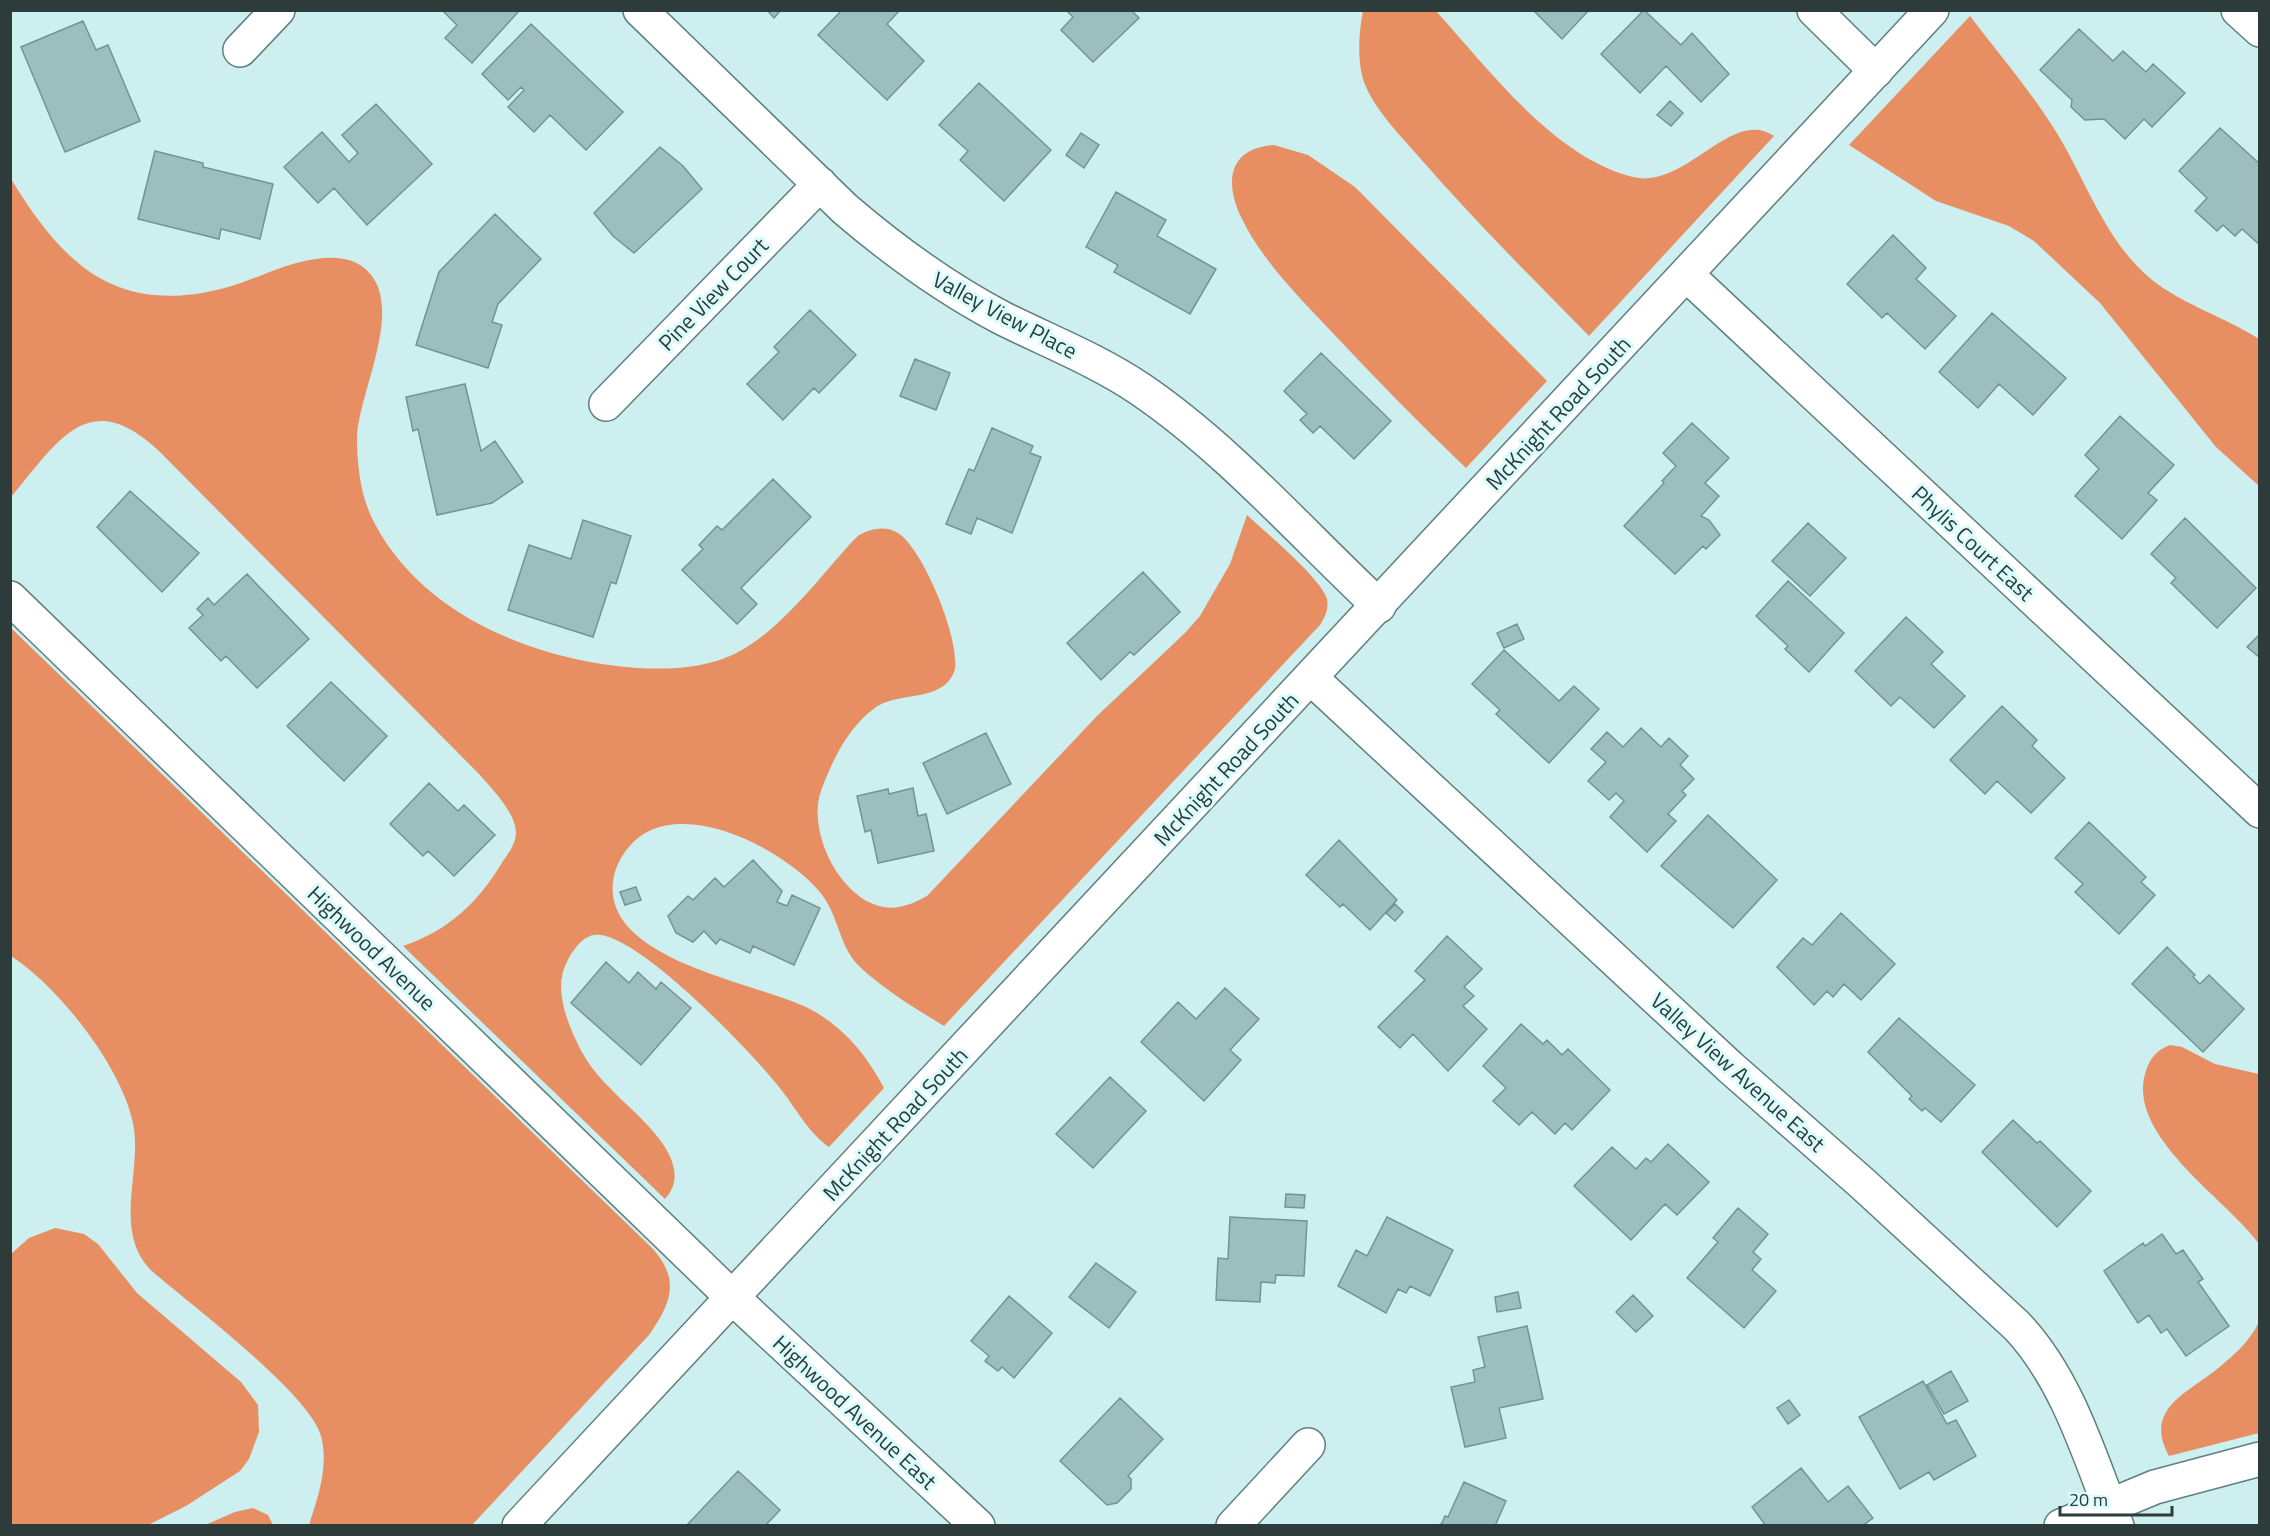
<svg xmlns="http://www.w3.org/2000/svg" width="2270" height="1536" font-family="'Titillium Web',sans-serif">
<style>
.forest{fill:#e78e63}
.building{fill:#9dbebe;stroke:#749494;stroke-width:1.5}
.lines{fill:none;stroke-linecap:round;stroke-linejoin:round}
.minor-casing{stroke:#607f7f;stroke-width:36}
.tertiary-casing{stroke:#607f7f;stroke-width:36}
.minor{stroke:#fff;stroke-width:33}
.tertiary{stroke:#fff;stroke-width:33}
.labels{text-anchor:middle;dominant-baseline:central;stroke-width:6;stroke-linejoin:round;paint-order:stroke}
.street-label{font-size:22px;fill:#2e3b3b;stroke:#dafcfc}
</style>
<rect width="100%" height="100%" fill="#cdefef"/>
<path class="forest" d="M1363,11H1436C1488,68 1553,157 1633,177C1686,190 1731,107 1774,136L1589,336C1531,277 1473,219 1419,157C1400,135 1372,107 1363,79C1357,58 1359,31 1363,11Z
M1970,16C1998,53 2030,90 2055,130C2086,180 2105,241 2151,279C2183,305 2225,317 2259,339V486L2216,447L2100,303L2034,241L2009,226L1936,201L1849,145Z
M1274,145L1308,155L1355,187L1547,381L1466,468C1419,423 1373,376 1328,328C1297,295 1261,259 1241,217C1224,181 1229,148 1274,145Z
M11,179C63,264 115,315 221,289C250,282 276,267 305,261C322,257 345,255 360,265C411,298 358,391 357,438C357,467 361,499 375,524C424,617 538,661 637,668C672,670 711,668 742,650C775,631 804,597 829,568C839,557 848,545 859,535C871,529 885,525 898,533C923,548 963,645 954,672C942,703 897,691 875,708C848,727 832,761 821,791C807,830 838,895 879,906C897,911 912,904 927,896L1097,716L1185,633L1200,616L1230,564L1247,515C1265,532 1321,578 1327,599C1329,609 1325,617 1320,625L944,1026C915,1008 884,990 859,966C838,945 839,914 819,891C783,848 674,791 628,848C622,855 616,866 614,876C596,960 757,982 808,1008C843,1026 866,1054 884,1088L829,1147C805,1130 793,1102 774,1081C748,1049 634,929 594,935C579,937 567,959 563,972C557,992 566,1019 575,1038C583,1057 596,1075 611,1089C634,1114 699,1161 665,1199L403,946C448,931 479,902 503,861C509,853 516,843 516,832C515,812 492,789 479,774L161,453C89,384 59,440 11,497Z
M11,628L652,1248C681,1280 671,1303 649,1335L472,1525H309C318,1497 329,1466 321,1436C310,1394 190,1304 153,1272C111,1232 143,1172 133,1123C121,1066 59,987 11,956Z
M2170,1045L2182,1047L2215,1064L2259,1074V1244C2228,1200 2124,1135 2146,1071C2150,1058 2157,1050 2170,1045Z
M55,1228L84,1234L98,1244L137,1293L241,1382L258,1405L259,1432L249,1459L240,1471L186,1506L148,1525H11V1254L29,1238Z
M2259,1322V1433L2169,1456C2145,1412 2181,1396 2212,1373C2230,1359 2249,1343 2259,1322Z
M253,1508L268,1515L273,1525H205L235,1512Z"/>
<path class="building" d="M442,10H518L519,11L472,63L445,38L457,25Z
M767,10H781L774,18Z
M842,10H900L887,24L924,61L887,100L818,35Z
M1066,10H1131L1139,18L1093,62L1061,30L1073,17Z
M1533,10H1589L1562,39Z
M1644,10L1681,45L1692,33L1729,74L1701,102L1666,66L1640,93L1601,54Z
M83,21L96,50L108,45L140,121L65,152L21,47Z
M531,24L623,112L586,150L550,115L534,132L508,107L524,90L521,87L508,100L482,74Z
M2079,29L2113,61L2123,51L2146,72L2153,64L2185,93L2152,127L2144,119L2125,139L2104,119L2085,120L2071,107L2072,100L2040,70Z
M979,83L1051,150L1004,201L960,160L968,151L939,125Z
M1670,101L1683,113L1671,126L1657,115Z
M376,104L432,164L367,225L334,188L318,203L284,167L322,132L349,162L358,153L342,135Z
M2220,128L2260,164V245L2242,229L2235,236L2223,225L2217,231L2195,211L2207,198L2179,171Z
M1081,133L1099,145L1084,168L1066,155Z
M660,147L683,166L702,189L634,253L613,236L594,213Z
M155,151L203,163V167L273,184L260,239L221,229L219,239L138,219Z
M1116,192L1166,220L1157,236L1216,269L1190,314L1114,272L1118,265L1086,247Z
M495,214L541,259L498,304L492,322L502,325L488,368L416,345L439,272Z
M1893,235L1926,268L1916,279L1956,316L1925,349L1887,313L1882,318L1847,284Z
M810,310L856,355L819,393L814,388L783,420L747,384L779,352L774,347Z
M1992,313L2066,378L2033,415L1999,384L1978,408L1939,372Z
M1321,353L1391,421L1354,459L1320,426L1313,433L1300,420L1307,414L1284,391Z
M915,359L950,373L936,410L900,396Z
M465,384L481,451L495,441L523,482L492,503L437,515L418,429L413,431L406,397Z
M2120,416L2174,465L2148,493L2157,500L2122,539L2075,496L2099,469L2085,455Z
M1692,423L1729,458L1705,483L1719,496L1701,516L1709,520L1720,535L1706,549L1703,546L1675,574L1624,526L1664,483L1662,481L1676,466L1663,453Z
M992,428L1033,446L1030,453L1041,457L1012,533L977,518L971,534L946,524L969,469L974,471Z
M773,479L811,517L741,588L757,604L737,624L682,570L703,549L699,545L717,526L722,530Z
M130,491L199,553L162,592L97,527Z
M2185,518L2256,588L2217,628L2171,583L2176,578L2151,554Z
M583,520L631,536L616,584L611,582L593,637L508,610L529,545L571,559Z
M1808,523L1846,558L1810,596L1772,561Z
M1143,572L1180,612L1134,655L1130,652L1101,680L1067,643Z
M247,574L309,639L257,688L226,656L221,661L189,628L203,615L197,609L208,598L214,605Z
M1788,581L1844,633L1809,672L1785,649L1788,646L1756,616Z
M1906,617L1943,652L1931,664L1965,696L1934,728L1900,697L1891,706L1855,671Z
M1517,624L1524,639L1504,648L1497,633Z
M2260,634V658L2247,647Z
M1504,650L1559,701L1574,686L1599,709L1549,763L1496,714L1500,710L1472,684Z
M331,682L387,736L344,781L287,726Z
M2002,706L2037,740L2032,746L2065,778L2031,813L1997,781L1985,794L1950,760Z
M1641,728L1661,747L1669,738L1688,756L1680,765L1694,779L1682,791L1686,795L1668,814L1676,821L1647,852L1610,817L1624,801L1616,793L1609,800L1588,781L1606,762L1591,749L1607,732L1623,747Z
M986,733L1011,784L947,814L923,763Z
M429,783L458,811L464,805L495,835L454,876L428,851L423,856L390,824Z
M913,788L918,816L926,814L934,851L878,863L871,830L865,832L857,796L888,789L889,794Z
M1708,815L1777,880L1733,928L1661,866Z
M2089,822L2146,877L2141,882L2155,895L2119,934L2075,892L2083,884L2055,858Z
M1339,840L1397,900L1370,930L1343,904L1340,907L1306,875Z
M753,860L782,891L777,902L787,906L792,895L820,908L794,965L753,946L750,953L720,939L716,944L704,931L693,942L676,933L668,916L688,896L693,900L715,878L724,887Z
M636,887L641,900L625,905L620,892Z
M1395,904L1403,912L1395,921L1386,913Z
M1841,913L1895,964L1861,1000L1844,984L1833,997L1827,991L1814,1005L1777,967L1803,938L1812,945Z
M1447,936L1482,969L1464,987L1474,996L1463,1006L1487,1029L1448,1071L1413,1034L1400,1048L1378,1027L1425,980L1415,971Z
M2167,947L2195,975L2193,977L2200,984L2209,975L2244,1009L2203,1052L2132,984Z
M606,962L629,983L638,972L656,989L661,982L691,1008L641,1065L571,1003Z
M1225,988L1259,1019L1230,1050L1241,1060L1204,1101L1141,1042L1178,1002L1196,1019Z
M1899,1018L1975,1085L1941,1122L1925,1108L1922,1111L1909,1099L1912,1096L1868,1052Z
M1521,1024L1543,1044L1547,1040L1562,1055L1568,1049L1610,1090L1572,1130L1565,1123L1555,1134L1532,1112L1519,1125L1493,1101L1506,1088L1483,1066Z
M1110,1077L1146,1111L1093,1168L1056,1134Z
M2013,1120L2037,1143L2040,1141L2091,1191L2057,1227L1982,1152Z
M1668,1144L1709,1182L1677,1215L1665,1204L1631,1240L1574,1186L1612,1147L1636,1169L1646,1158L1651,1162Z
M1286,1194L1305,1195L1304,1208L1285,1207Z
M1738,1208L1768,1234L1753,1252L1761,1259L1752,1270L1776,1291L1744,1328L1687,1278L1718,1242L1713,1238Z
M1230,1217L1307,1221L1304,1276L1276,1275L1275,1283L1261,1282L1260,1302L1216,1300L1218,1258L1228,1259Z
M1387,1217L1453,1250L1430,1296L1410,1286L1406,1293L1398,1289L1386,1313L1338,1286L1356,1250L1367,1256Z
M2162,1234L2176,1254L2183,1250L2203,1279L2198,1282L2229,1326L2186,1356L2167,1329L2161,1333L2149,1315L2138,1323L2104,1271L2143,1243L2145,1246Z
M1096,1263L1136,1292L1109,1328L1069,1297Z
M1518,1292L1521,1308L1497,1312L1495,1297Z
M1633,1295L1653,1316L1636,1332L1616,1312Z
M1009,1296L1052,1333L1014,1378L1002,1367L998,1371L985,1361L989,1356L971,1341Z
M1527,1326L1543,1399L1499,1408L1506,1438L1465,1447L1451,1387L1475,1382L1473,1370L1485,1367L1478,1337Z
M1951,1371L1968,1401L1944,1414L1927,1385Z
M1923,1381L1947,1424L1956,1420L1976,1456L1934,1480L1929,1472L1900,1489L1859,1417Z
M1120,1398L1163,1439L1128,1476L1131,1479V1489L1117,1503L1107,1505L1060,1461Z
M1789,1400L1800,1415L1788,1424L1777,1408Z
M1801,1468L1828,1502L1848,1486L1873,1518L1862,1526H1766L1752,1507Z
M738,1471L780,1510L765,1526H686Z
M1464,1482L1506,1501L1495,1526H1438L1442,1523L1445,1516L1448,1517Z"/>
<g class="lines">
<g class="minor-casing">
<path id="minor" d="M640,10L845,209C894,251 945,288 1002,318C1048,341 1097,360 1140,389C1227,448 1302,534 1379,606
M1814,10L1876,71
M2238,10L2260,30
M240,50L278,10
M1687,275L2260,811
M606,404L820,184
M1311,678L1730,1067L1863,1184L2017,1326C2068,1380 2090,1458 2117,1526
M1233,1526L1308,1445
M2061,1526L2155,1487L2260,1459"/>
</g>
<g class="tertiary-casing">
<path id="tertiary" d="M10,598L733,1298L978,1526
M519,1526L1932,10"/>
</g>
<use href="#minor" class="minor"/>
<use href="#tertiary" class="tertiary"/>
</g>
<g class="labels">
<g class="street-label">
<text transform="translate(713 294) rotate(-46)">Pine View Court</text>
<text transform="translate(1005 315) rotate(28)">Valley View Place</text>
<text transform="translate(1558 413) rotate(-47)">McKnight Road South</text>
<text transform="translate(1973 543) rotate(43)">Phylis Court East</text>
<text transform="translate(1226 769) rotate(-47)">McKnight Road South</text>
<text transform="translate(372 948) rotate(44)">Highwood Avenue</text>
<text transform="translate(1738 1072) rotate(42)">Valley View Avenue East</text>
<text transform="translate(895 1124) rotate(-47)">McKnight Road South</text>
<text transform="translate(855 1412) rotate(43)">Highwood Avenue East</text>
</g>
</g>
<rect width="2270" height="1536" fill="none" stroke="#2e3b3b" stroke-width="24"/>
<path d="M2060 1506v9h112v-9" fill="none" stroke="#2e3b3b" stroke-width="3"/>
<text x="2069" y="1506" font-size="18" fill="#2e3b3b" stroke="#dafcfc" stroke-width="4.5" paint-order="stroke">20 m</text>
</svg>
